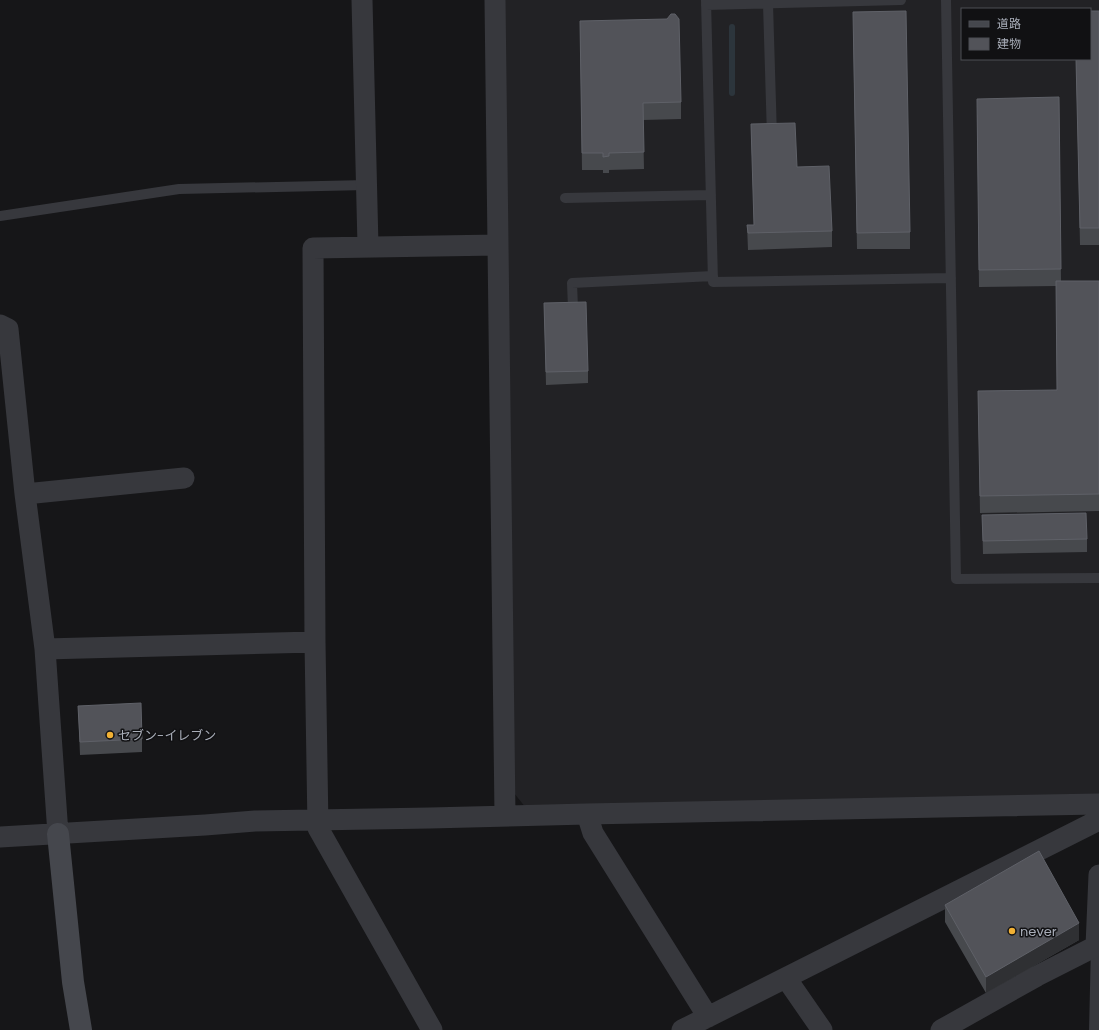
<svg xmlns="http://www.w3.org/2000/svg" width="1099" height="1030" font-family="Poppins,'Noto Sans JP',sans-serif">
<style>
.built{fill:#222225;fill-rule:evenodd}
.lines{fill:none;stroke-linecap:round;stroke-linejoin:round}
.stream{stroke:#2c353c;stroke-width:6}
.lane{stroke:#37383d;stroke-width:10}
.street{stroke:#37383d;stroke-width:21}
.secondary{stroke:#45474d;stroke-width:22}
.wall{fill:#47494d}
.shaded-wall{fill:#2f3033}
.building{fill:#525359;stroke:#5f6168}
.poi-dot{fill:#f2b134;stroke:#111113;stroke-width:1.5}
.labels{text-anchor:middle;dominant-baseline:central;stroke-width:3;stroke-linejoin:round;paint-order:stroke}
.poi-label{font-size:13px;fill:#a8adb8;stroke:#111113;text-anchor:start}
</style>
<rect width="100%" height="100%" fill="#161618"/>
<path class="built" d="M504,0H1099V794L526,808L514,793ZM962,9H1090V59H962Z"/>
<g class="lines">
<path class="stream" d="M732,93V27"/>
<path class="lane" d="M706,0L713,282L951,278
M946,0L956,579L1099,578
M768,4L772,137
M706,5L901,0
M565,198L711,195
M0,216L179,189L367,185
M573,308L572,283L713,276
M1094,1030L1096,946"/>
<path class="street" d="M362,0L368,246
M495,0L505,816
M0,325L8,329L25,494L45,649L58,834
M25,494L184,478
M45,649L315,642
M587,814L593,833L708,1017
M0,837L205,825L255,821L430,818L587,814L1099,804
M786,978L822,1030
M432,1030L318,828L315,642L313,248L498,245
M682,1030L1099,820
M941,1030L1037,976L1096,946L1099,875"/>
<path class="secondary" d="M58,834L73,982L81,1030"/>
</g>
<path class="wall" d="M1099,11V245H1080L1076,59H1090Z
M580,21L681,102V119L643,120L644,169L609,170V173H603V170H582Z
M853,29L910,232V249H857Z
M1059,97L1061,281H1099V511L980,513L978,391L1057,390L1056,286L979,287L977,115Z
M751,124L797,167L832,231V247L748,250L747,225H754Z
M544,303L588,371V383L546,385Z
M982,515L1087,539V552L983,554Z
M78,706L142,739V752L80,755Z
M945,905L1079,940L986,993L945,922Z"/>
<path class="shaded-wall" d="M1079,923V940L986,993V977Z"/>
<path class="building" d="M906,11L910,232L857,233L853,12Z
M1090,11H1099V228H1080L1076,59H1090Z
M671,14H675L679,19L681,102L643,103L644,152L609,153V156L603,157V153H582L580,21L667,19Z
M1059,97L1061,269L979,270L977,99Z
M795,123L797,167L829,166L832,231L748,233L747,225H754L751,124Z
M1056,281H1099V494L980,496L978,391L1057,390Z
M586,302L588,371L546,372L544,303Z
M1086,513L1087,539L983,541L982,515Z
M141,703L142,739L80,742L78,706Z
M1039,851L1079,923L986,977L945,905Z"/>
<g class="poi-dot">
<circle cx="110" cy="735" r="4"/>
<circle cx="1012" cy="931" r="4"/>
</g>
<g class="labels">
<g class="poi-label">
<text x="118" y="735">セブン-イレブン</text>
<text x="1020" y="931">never</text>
</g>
</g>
<rect x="961" y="8" width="130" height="52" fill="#111113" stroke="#4d4f55"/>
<rect x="969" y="21" width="20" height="6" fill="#45474d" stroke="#4d4f55"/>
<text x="997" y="28" font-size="12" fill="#a8adb8">道路</text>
<rect x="969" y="38" width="20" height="12" fill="#525359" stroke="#4d4f55"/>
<text x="997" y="48" font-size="12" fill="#a8adb8">建物</text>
</svg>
